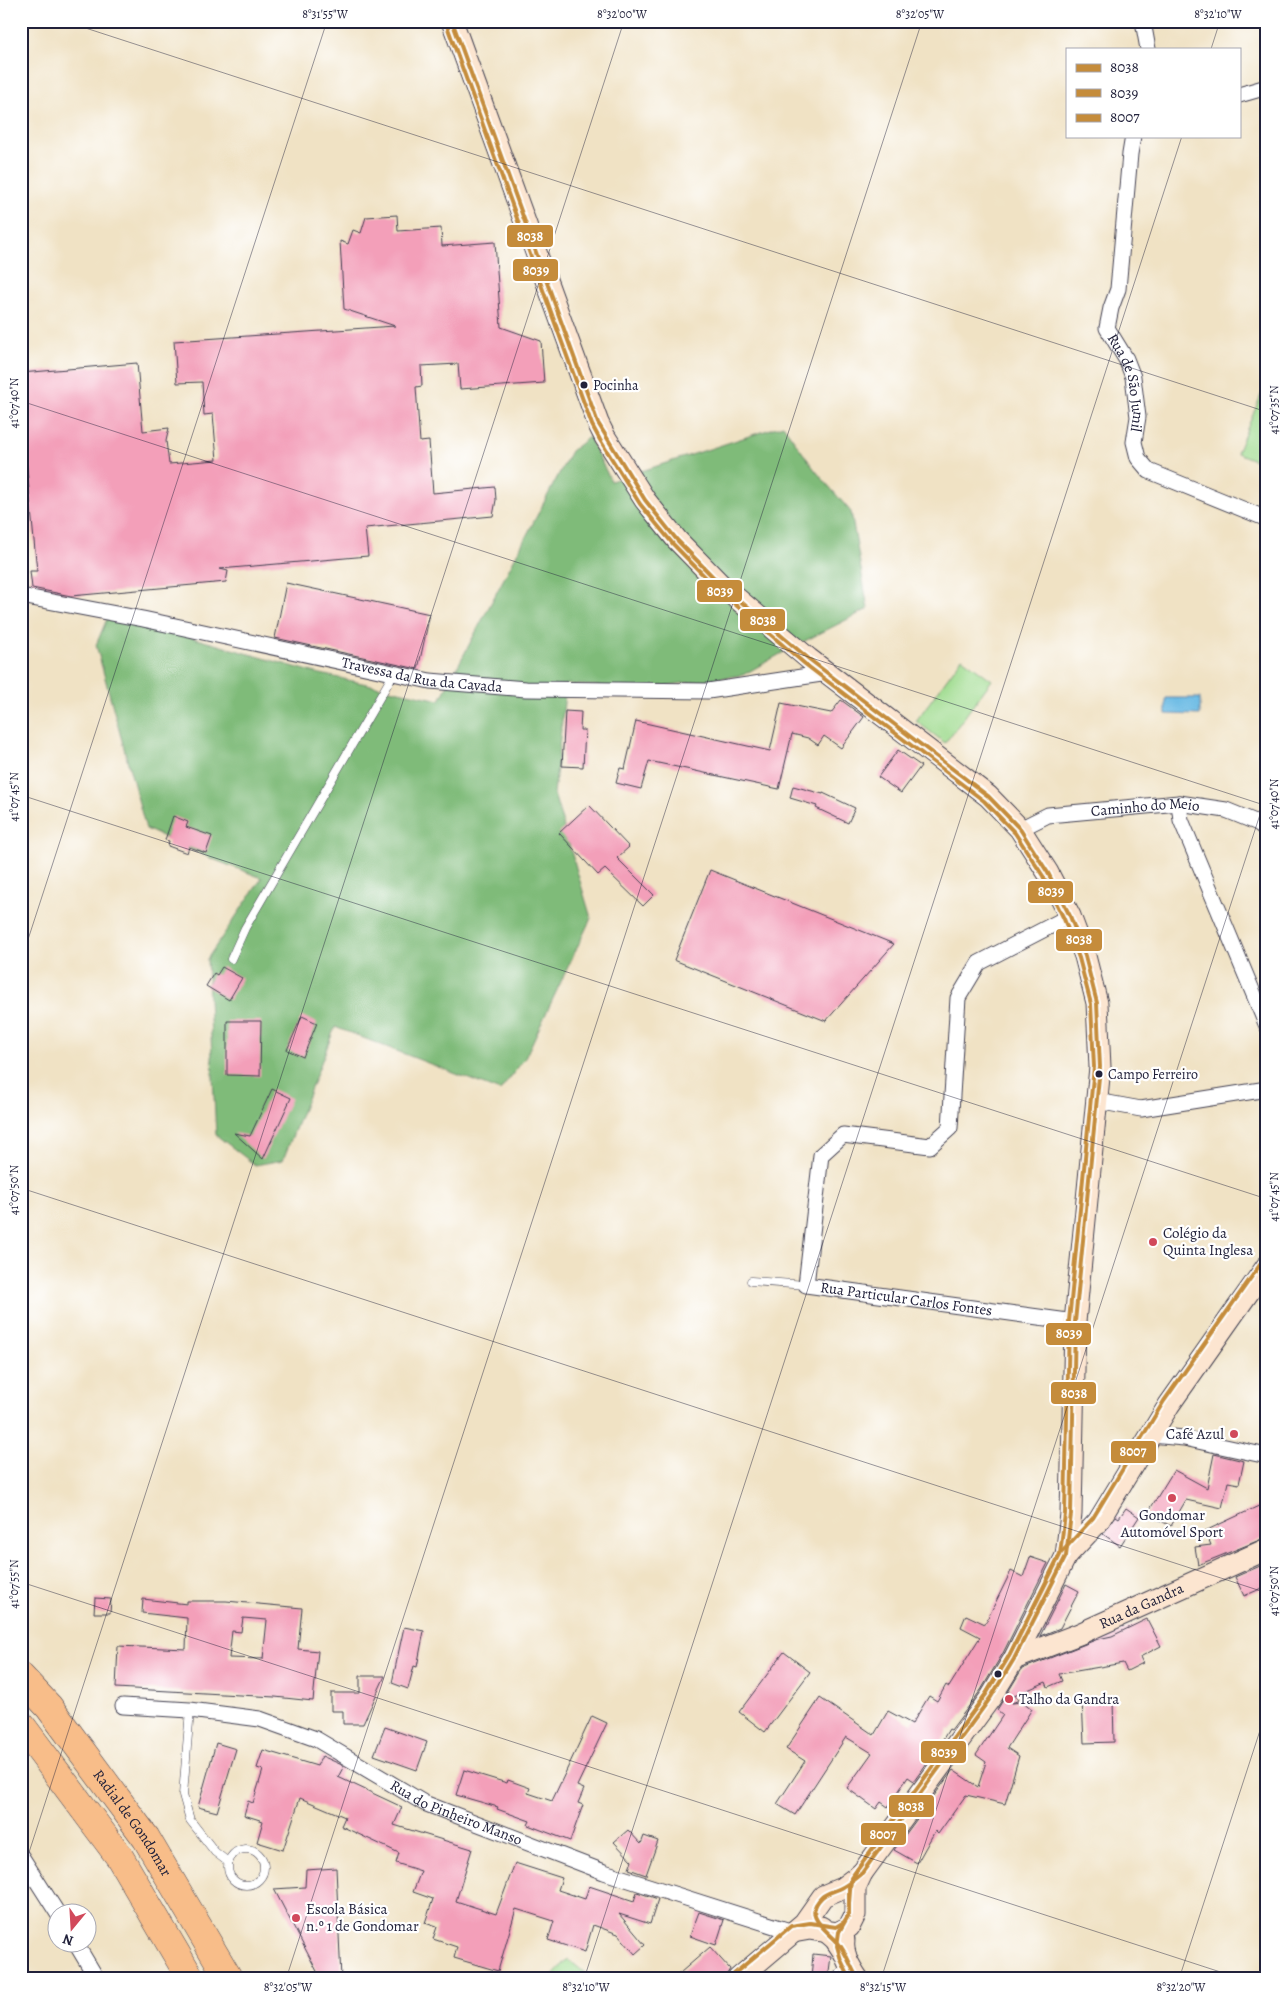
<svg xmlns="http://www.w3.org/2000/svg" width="1288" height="2000" font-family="Alegreya,serif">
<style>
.green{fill:#9fdb8e;stroke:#607e64}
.forest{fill:#7fbb79;stroke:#506e5a}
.water{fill:#69bae4;stroke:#466e90}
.building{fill:#f39fb9;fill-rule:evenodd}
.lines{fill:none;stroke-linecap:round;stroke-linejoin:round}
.lane-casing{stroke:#413f50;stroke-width:9}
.street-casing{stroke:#413f50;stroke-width:17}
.secondary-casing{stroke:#413f50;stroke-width:23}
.highway-casing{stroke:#413f50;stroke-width:29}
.lane{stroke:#fff;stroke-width:8}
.street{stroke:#fff;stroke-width:15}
.secondary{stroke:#fce5d0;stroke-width:21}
.highway{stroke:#f8bd89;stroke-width:28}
.bus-1-casing{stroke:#fff;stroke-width:8}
.bus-2-casing{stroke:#fff;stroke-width:8}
.bus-3-casing{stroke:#fff;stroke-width:8}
.bus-1{stroke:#c58c3b;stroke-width:4}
.bus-2{stroke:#c58c3b;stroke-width:4}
.bus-3{stroke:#c58c3b;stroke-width:4}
.ticks{fill:none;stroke:#22223b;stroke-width:1;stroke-opacity:0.45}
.bus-dot{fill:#22223b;stroke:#fff;stroke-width:2}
.poi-dot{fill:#d1495b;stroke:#fff;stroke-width:2}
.labels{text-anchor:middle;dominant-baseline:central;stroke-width:4.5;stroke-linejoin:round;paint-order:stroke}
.bus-label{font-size:14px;fill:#22223b;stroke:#fff;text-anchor:start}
.street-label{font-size:15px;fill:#22223b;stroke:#fff}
.poi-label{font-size:15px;fill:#22223b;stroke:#fff;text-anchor:start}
.line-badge{stroke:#fff;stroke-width:2}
.badge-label{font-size:14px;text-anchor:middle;font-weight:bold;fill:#fff}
.neatline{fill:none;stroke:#22223b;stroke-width:2}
.ticks-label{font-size:12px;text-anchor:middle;fill:#22223b}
</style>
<rect width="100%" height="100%" fill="#fff"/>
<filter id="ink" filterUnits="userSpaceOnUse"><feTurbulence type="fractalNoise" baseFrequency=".02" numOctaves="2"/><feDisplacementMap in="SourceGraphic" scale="10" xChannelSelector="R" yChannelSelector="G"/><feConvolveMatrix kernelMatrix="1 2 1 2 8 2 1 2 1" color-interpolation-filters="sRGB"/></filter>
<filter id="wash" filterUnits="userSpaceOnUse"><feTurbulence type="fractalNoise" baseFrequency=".0096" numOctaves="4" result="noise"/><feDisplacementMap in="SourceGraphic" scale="20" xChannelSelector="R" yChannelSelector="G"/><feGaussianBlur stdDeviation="1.12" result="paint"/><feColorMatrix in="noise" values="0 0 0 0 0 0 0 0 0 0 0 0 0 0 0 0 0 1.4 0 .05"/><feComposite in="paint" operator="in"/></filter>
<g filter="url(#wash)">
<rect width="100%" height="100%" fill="#f0e2c4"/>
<path class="green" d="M1267,381V465L1237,453Z
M962,658L992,680L945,743L916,721Z
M568,1959L592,1979H550Z"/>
<path class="forest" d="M783,425L815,470L851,512L868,609L791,648L743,675L640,689L566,684L554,794L591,918L525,1058L500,1091L335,1027L283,1160L255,1165L216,1135L207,959L262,878L210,858L146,829L96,645L109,614L316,673L440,700L571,451L589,437L611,481Z"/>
<path class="water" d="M1166,698H1200V715L1166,714Z"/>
<g id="blocks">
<path class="building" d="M397,215L398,231L441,228L442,246L495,242L501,327L541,341L544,383L460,389L458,364L421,366L422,386L416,387L420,442L429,441L433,493L495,487L496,500L493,516L365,528L368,556L220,569L228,571L226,582L71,596L32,588L30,571H37L26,459L21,460V373L137,363L143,431L169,428L166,441L169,464L217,460L213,414L204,415L202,382L177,383L174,341L395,326L344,309L340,241L348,244L353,230L361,233L366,217Z
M286,583L430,614L418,669L275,638Z
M841,700L864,717L841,748L824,736L818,745L808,738L792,734L779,789L649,761L641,789L616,783L620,768L625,769L636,721L770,751L781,703L831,713Z
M565,711L581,712L580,730H585L583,767L562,766Z
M898,750L921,766L901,793L878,777Z
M793,786L823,794V793L855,808L848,823L816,808L817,806L790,798Z
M589,805L629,847L617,858L654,895L643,906L605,869L598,875L559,833Z
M173,816L188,822L186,827L212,836L206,853L189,847L187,853L168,846L169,841L165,840Z
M710,870L894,944L826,1021L674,960Z
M222,967L242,978L229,1000L206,986L214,973L217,975Z
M302,1016L317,1023L303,1057L287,1050Z
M227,1021H261L260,1076L227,1075Z
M272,1089L291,1098L263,1159L234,1133L250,1136Z
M1214,1454L1244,1461L1239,1484L1228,1482L1222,1508L1186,1500L1171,1526L1147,1514L1174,1470L1207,1488Z
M1263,1504L1267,1511V1537L1198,1565L1195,1547L1211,1545L1205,1531Z
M1126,1508L1139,1517L1120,1546L1103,1534L1116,1516L1119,1518Z
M1030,1557L1048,1563L1003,1653L981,1690L951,1730L949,1729L937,1749L914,1781L908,1777L888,1807L881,1802L876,1809L847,1788L872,1753L846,1737L795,1815L777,1804L805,1761L786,1749L820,1698L874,1735L888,1711L912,1724L929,1696L937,1701L946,1685L949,1687L980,1637L961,1627L966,1615L985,1624L1011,1571L1023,1577Z
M1267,1563V1586L1244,1596L1235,1577Z
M1066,1584L1079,1591L1060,1628L1040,1636Z
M95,1598L111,1599L110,1613H94Z
M143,1599L187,1604V1601H226L302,1608L298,1649L318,1651L313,1701L275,1697L116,1688L118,1646L186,1649L187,1618L142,1613ZM243,1618L267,1620L263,1659L229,1658L232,1631L241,1632Z
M1147,1619L1161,1646L1140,1657L1143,1663L1127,1671L1123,1663L1059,1674L1062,1681L1048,1687L1046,1682L1014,1696L1019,1700L1012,1703L1023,1702L1032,1709L1007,1748L1019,1756L1005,1804L966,1795L938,1834L935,1831L917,1863L894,1850L953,1770L978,1787L986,1762L976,1755L1003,1715L997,1710L1022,1669L1098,1639L1112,1636Z
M404,1627L424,1631L417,1667L414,1666L408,1689L392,1683Z
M784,1652L810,1672L765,1732L739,1712Z
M360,1676H385L363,1724H343V1711H331V1693H360Z
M1113,1699L1114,1742L1084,1743L1082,1700Z
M592,1716L607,1723L577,1786L584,1789L578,1803L583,1805L570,1841L528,1825L530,1821L497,1809L498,1807L456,1795L464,1770L507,1783L508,1780L530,1788L528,1793L552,1801Z
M385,1727L427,1742L417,1770L374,1755Z
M216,1743L236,1749L217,1812L198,1807Z
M263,1750L317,1766L322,1756L342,1765L344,1766L338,1777L402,1807L394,1825L472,1849L456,1901L496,1914L515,1863L562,1878L558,1890L585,1899L589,1886L634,1901L637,1892L658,1899L650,1924L619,1914L645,1945L635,1954L618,1934L593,1925L585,1952L548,1940L554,1921L516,1909L498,1971L454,1958L457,1947L433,1939L437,1927L425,1923L433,1899L413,1892L421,1871L396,1863L399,1853L341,1826L345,1817L300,1798L283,1850L257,1842L263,1821L244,1815L248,1801L253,1803L263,1770L257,1768Z
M628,1830L641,1844L644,1836L658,1841L646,1875L629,1869L632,1861L614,1842Z
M336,1868L341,1979H321L274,1889L305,1887L306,1870Z
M699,1912L724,1920L716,1945L690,1936Z
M710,1947L730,1969L727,1974L721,1979H673Z
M813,1954L831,1956L828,1979H811Z"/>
</g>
</g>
<g filter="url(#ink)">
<use href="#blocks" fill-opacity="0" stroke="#413f50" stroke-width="1"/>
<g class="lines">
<g class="lane-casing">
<path id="lane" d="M231,959L245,928L394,673
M751,1281L806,1285
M190,1710L183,1795L190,1820L215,1852L228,1862
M228 1867a18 18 0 1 1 36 0a18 18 0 1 1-36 0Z"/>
</g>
<g class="street-casing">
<g id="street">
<path d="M1144,27L1148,49"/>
<path d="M1239,95L1267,87"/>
<path id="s1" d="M1133,136L1130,154L1118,289L1111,308L1107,328L1126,359L1133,377L1138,417L1134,442L1138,458L1149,471L1267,519"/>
<path id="s2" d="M21,596L143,619L430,681L526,689L708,691L828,673"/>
<path d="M1179,803L1181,820L1267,1026"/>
<path id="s3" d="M1020,829L1048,815L1179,803L1226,810L1258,823L1267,830"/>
<path id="s4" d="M1070,916L979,963L958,998L950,1128L930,1146L843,1135L821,1155L806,1285L1075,1322"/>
<path d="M1097,1101L1141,1109L1267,1089"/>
<path d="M1151,1435L1184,1438L1267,1456"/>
<path id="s5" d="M123,1706L190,1710L260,1719L316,1739L424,1803L604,1872L793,1932"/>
<path d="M21,1856L58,1914"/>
<path d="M75,1942L97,1979"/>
<path d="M840,1979L850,1967"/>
</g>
</g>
<g class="secondary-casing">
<g id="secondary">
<path d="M452,21L598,423L605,437L645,500L677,540L721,585L809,659L988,796L1020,829L1048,873L1070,916L1085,956L1097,1003L1100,1067L1075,1322L1071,1514L1066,1556"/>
<path id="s6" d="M1014,1659L1079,1634L1267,1549"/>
<path d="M821,1927L835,1939L845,1954"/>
<path d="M793,1932L810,1929L837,1933L849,1927L855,1915V1888L862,1873L991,1697L1014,1659L1066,1556L1098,1522L1169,1405L1267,1266"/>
<path d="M844,1940C842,1954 850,1967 858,1979"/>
<path d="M738,1979L804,1923L823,1896L842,1888L862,1873"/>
</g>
</g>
<g class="highway-casing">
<g id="highway">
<path id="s7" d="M21,1677L49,1707L146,1838L229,1979"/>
<path d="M21,1725L119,1856L191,1979"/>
</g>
</g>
<use href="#lane" class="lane"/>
<use href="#street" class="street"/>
<use href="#secondary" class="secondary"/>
<use href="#highway" class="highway"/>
<g class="bus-1-casing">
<path id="bus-1" d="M452,21L598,423L645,500L677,540L721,585L809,659L988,796L1020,829L1048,873L1070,916L1085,956L1097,1003L1100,1067L1075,1322L1071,1514L1066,1556L1014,1659L991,1697L862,1873C856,1878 850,1883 843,1887C837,1891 827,1892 822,1897C801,1917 828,1930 839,1944C847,1954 851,1968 858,1979"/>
</g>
<g class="bus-2-casing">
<path id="bus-2" d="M446,23L592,425L600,440L640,504L673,544L717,589L805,664L984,801L1015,833L1043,876L1064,919L1079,958L1091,1004L1094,1067L1069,1321L1065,1514L1060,1554L1009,1656L986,1694L851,1878L848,1916L839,1932L837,1946L841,1960L850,1979"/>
</g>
<g class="bus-3-casing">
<path id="bus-3" d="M734,1974L791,1926L810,1923L836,1927L844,1922L849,1914V1887L857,1870L986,1694L1009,1656L1061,1553L1093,1518L1164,1401L1262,1262"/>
</g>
<use href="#bus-1" class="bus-1"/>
<use href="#bus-2" class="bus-2"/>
<use href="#bus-3" class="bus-3"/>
</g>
</g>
<path class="ticks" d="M64,21L1267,412M21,45L29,21M1211,49L1220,21M21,401L1267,806M21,795L1267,1199M21,961L327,21M21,1188L1267,1593M21,1582L1242,1979M21,1877L624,21M21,1976L31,1979M286,1979L922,21M584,1979L1182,136M881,1979L1267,793M1179,1979L1267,1709"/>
<g class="bus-dot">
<circle cx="584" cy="385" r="4.5"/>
<circle cx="1099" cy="1074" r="4.5"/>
<circle cx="998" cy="1674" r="4.5"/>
</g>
<g class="poi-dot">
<circle cx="1153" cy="1242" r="5"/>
<circle cx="1234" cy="1434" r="5"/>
<circle cx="1172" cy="1498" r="5"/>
<circle cx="1009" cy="1699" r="5"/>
<circle cx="296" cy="1918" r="5"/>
</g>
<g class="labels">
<g class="bus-label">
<text x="593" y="385">Pocinha</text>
<text x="1108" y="1074">Campo Ferreiro</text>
</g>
<g class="street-label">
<text stroke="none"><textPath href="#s1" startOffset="254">Rua de São Jumil</textPath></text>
<text stroke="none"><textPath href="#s2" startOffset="409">Travessa da Rua da Cavada</textPath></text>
<text stroke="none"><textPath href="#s3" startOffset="129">Caminho do Meio</textPath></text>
<text stroke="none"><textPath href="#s4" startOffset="650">Rua Particular Carlos Fontes</textPath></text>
<text stroke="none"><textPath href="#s6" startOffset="138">Rua da Gandra</textPath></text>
<text stroke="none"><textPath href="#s5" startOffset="356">Rua do Pinheiro Manso</textPath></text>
<text stroke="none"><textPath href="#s7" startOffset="184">Radial de Gondomar</textPath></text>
</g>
<g class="poi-label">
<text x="1163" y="1233">Colégio da<tspan x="1163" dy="17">Quinta Inglesa</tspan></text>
<text x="1224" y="1434" text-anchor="end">Café Azul</text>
<text x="1172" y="1515" text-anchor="middle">Gondomar<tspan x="1172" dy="17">Automóvel Sport</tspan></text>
<text x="1019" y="1699">Talho da Gandra</text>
<text x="306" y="1909">Escola Básica<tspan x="306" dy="17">n.º 1 de Gondomar</tspan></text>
</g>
</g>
<g class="line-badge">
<rect x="506" y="224" width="48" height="24" rx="5" fill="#c58c3b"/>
<rect x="512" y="258" width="47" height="24" rx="5" fill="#c58c3b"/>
<rect x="696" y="579" width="47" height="24" rx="5" fill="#c58c3b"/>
<rect x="739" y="608" width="47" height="24" rx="5" fill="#c58c3b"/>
<rect x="1027" y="880" width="47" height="24" rx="5" fill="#c58c3b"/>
<rect x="1055" y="928" width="48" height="24" rx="5" fill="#c58c3b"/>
<rect x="1045" y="1322" width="47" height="24" rx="5" fill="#c58c3b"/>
<rect x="1050" y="1381" width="47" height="24" rx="5" fill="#c58c3b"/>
<rect x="1110" y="1440" width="47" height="24" rx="5" fill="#c58c3b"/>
<rect x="920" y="1740" width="47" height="24" rx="5" fill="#c58c3b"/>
<rect x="888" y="1794" width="47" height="24" rx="5" fill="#c58c3b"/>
<rect x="860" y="1822" width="47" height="24" rx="5" fill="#c58c3b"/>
</g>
<g class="badge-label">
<text x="530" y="241">8038</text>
<text x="536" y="275">8039</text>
<text x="720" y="596">8039</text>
<text x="763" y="625">8038</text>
<text x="1051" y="896">8039</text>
<text x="1079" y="944">8038</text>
<text x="1069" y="1338">8039</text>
<text x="1074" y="1398">8038</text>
<text x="1133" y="1456">8007</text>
<text x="944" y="1757">8039</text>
<text x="911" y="1811">8038</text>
<text x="883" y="1839">8007</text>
</g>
<rect width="1288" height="2000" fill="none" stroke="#fff" stroke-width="55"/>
<rect x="1066" y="48" width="175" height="90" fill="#ffffff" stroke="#a7a7b1"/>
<rect x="1076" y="64" width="25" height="8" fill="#c58c3b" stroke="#a7a7b1"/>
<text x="1110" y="72" font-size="15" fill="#22223b">8038</text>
<rect x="1076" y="89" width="25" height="8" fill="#c58c3b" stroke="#a7a7b1"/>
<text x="1110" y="98" font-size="15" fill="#22223b">8039</text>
<rect x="1076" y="114" width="25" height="8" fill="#c58c3b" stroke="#a7a7b1"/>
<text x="1110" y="122" font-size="15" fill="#22223b">8007</text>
<g transform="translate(72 1928) rotate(198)"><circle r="24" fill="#ffffff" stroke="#a7a7b1"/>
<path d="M0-4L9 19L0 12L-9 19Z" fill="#d1495b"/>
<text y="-8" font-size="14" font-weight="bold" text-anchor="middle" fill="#22223b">N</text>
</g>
<rect x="28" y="28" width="1232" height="1944" class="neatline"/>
<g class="ticks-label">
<text x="325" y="18">8°31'55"W</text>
<text x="622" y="18">8°32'00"W</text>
<text x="920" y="18">8°32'05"W</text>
<text x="1218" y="18">8°32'10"W</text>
<text transform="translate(14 403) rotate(-90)" y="4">41°07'40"N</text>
<text transform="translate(1274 410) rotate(-90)" y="4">41°07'35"N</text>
<text transform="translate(14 797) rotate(-90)" y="4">41°07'45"N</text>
<text transform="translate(1274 804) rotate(-90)" y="4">41°07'40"N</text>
<text transform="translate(14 1190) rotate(-90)" y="4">41°07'50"N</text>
<text transform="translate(1274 1197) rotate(-90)" y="4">41°07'45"N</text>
<text transform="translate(14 1584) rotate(-90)" y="4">41°07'55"N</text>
<text transform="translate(1274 1591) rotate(-90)" y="4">41°07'50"N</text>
<text x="288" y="1991">8°32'05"W</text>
<text x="586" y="1991">8°32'10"W</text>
<text x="883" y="1991">8°32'15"W</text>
<text x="1181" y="1991">8°32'20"W</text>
</g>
</svg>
